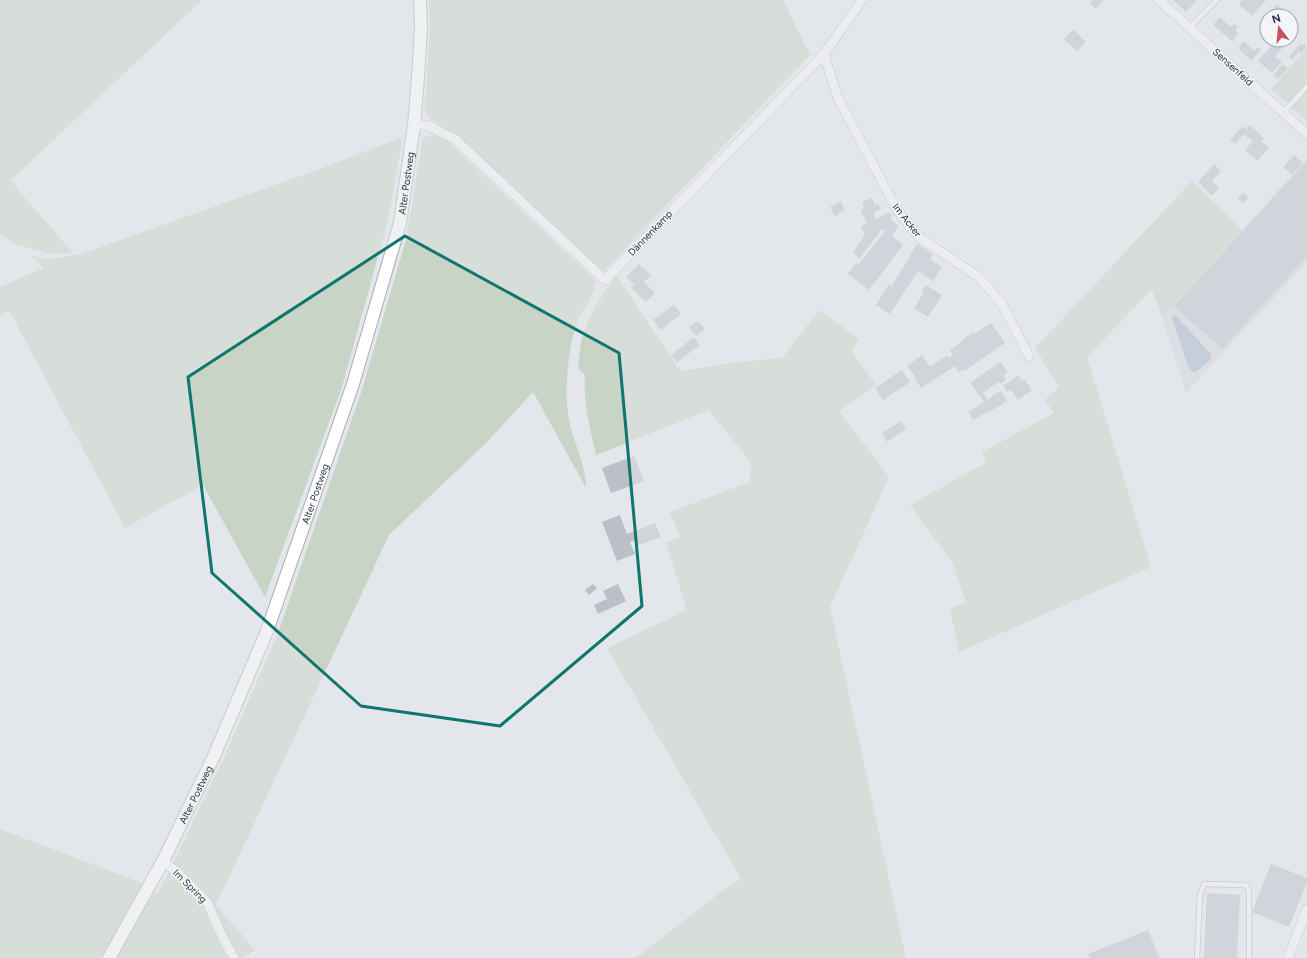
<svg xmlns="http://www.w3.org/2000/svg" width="1307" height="958" font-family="Figtree,sans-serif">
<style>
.built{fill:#d2d5dc}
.green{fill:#c8d4c5}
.water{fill:#a1b1c8}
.building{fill:#bbbfc7}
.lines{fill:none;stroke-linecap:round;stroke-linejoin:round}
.service-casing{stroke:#a8acb4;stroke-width:6}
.minor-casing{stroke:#a8acb4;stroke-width:10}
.secondary-casing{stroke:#a8acb4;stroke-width:14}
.path{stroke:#c1c4c9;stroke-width:2;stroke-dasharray:3 3;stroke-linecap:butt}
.service{stroke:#f6f7f9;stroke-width:4.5}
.minor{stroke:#f6f7f9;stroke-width:9}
.secondary{stroke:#fff;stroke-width:12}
.marked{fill:none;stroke:#0f766e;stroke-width:3;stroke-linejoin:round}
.labels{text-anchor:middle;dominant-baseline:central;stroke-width:3;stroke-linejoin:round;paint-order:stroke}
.street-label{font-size:10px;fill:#2c3242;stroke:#f3f5f8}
</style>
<rect width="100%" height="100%" fill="#e3e6ea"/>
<path class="built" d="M1307,159V262L1186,393L1162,317Z"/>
<path class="green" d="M0,0H202L11,180L18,190L72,252L62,254H51L15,244L0,234Z
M429,0H783L810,55L603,272L459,137L429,118L425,108L430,26Z
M1307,48V121L1271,89Z
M441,135L596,281C596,292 583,309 578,320C571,338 568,360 567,380C566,398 567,417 573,435C578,452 586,470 586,488L533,392L487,442L389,535L216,905L255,950L242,958H0V829L139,882L158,894L224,758L278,633L361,393L406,240L423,137Z
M403,137L387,224L342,387L265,597L203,485L125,528L9,310L0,316V287L44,268L31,256L52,259L81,254L320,169Z
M1192,181L1242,230L1162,317L1152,289L1087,357L1151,567L959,652L950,609L966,602L952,562L910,505L987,462L982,452L1054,413L1045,400L1059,387L1035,348Z
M616,275L680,371L738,362L782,358L819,310L859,339L852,352L876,385L839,411L889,477L830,607L906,958H636L722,891L741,879L607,648L687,610L666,543L680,537L670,512L749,482L752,464L709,410L596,455C590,428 583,402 585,375L578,368C579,358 580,348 582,338C588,315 604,294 616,275Z"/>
<path class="water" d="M1173,315L1176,316L1211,354V359L1196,372H1193L1189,369L1172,319Z"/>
<path class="building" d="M1093,0H1104L1096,9L1090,3Z
M1173,0H1197L1186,12Z
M1242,0H1266L1252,16L1239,4Z
M1277,4L1290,16H1267V26L1262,21Z
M1220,17L1231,27L1234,24L1238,27L1235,31L1238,34L1232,41L1213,25Z
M1073,29L1086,42L1077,51L1064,39Z
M1277,40L1284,46L1275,56L1282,62L1272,73L1258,61Z
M1244,41L1254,51L1258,47L1261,50L1251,61L1238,48Z
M1304,44L1307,46L1301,54L1299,52L1292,60L1289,57L1299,45Z
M1283,64L1288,68L1278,79L1273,75Z
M1250,125L1264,138L1261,141L1269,148L1257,161L1245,150L1253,141L1244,134L1235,144L1230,140L1243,126L1247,130Z
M1294,155L1303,163L1292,175L1283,167Z
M1306,162L1307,163V256L1222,349L1174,306Z
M1214,164L1221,171L1212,181L1219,188L1212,196L1198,182Z
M1243,193L1248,197L1244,203L1238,199Z
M872,198L875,205L878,204L881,209L873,213L876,219L890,212L892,216L890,219L899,226L892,236L903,245L869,290L848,274L856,263L858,265L885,231L882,229L859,259L853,252L865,235L861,226L867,223L861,210L864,208L862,202Z
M841,201L845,210L835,216L830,207Z
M917,244L933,254L930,260L942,267L933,281L918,271L890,314L876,305L889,284L892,286Z
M639,264L651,275L644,282L655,293L646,302L631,288L635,285L626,277Z
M926,285L942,295L928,317L914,308L923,294L922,292Z
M674,305L681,314L661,330L653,320Z
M698,321L705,329L696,336L689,327Z
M991,323L1005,343L964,371L963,369L959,372L955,366L921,388L915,379L916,377L907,366L922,355L930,367L947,355L949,358L953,355L950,350L962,342L961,341L973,332L974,334Z
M694,337L700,345L677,362L671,355Z
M1000,362L1008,372L1003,376L1006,380L1000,384L998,382L983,393L988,400L992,397V396L1001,391L1007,401L986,414L985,413L973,420L968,412L984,402L970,383Z
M902,370L910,382L883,400L875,388Z
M1018,375L1022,381L1024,379L1032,390L1018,400L1011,390L1007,392L1003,386Z
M901,421L906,429L887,442L882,433Z
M634,456L644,481L611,493L602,468Z
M620,515L627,534L655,523L661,537L639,545L637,540L630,542L635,554L617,561L602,522Z
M593,584L597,588L589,595L585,590Z
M618,584L626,601L598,614L594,605L607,599L603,591Z
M1271,864L1307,878V882L1289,927L1252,912Z
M1207,893L1240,895L1237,958H1204Z
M1148,930L1159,958H1090L1088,954Z"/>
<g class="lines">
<g class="service-casing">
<path id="service" d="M1189,28L1217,0
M1283,113L1307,86
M1197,958L1200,894L1204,884L1246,885L1249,891V958"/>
</g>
<g class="minor-casing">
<path id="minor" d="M1159,0L1307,134
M824,54L838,98L897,210L919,237L980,278L1002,304L1029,356
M414,125H427L456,140L605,280L824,54L862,0
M163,861L177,872L207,902L224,940L234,958
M1288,958L1307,909"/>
</g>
<g class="secondary-casing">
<g id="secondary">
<path id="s1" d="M109,958L163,861L214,756L267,631L353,384L400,223L414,125L418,78L421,27L420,0"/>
</g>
</g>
<path class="path" d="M0,844L40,856L128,900
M19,958L65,868"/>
<use href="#service" class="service"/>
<use href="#minor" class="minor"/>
<use href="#secondary" class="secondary"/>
</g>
<path d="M0 0H1307V958H0ZM405,236L619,353L642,606L500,726L361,706L212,573L188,377Z" fill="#e3e6ea" fill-opacity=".55" fill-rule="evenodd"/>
<path class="marked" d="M405,236L619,353L642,606L500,726L361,706L212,573L188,377Z"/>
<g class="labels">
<g class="street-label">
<text transform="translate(1233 67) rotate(42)">Sensenfeld</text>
<text stroke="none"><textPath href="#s1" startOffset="833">Alter Postweg</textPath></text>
<text transform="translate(907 220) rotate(52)">Im Acker</text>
<text transform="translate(650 233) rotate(-46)">Dännenkamp</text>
<text stroke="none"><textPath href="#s1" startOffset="509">Alter Postweg</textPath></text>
<text stroke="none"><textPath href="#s1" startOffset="185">Alter Postweg</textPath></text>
<text transform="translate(190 886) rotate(45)">Im Spring</text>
</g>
</g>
<g transform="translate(1279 28) rotate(344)"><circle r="19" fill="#f3f5f8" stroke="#a3a7af"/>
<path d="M0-3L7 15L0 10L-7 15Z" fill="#c6525b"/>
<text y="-6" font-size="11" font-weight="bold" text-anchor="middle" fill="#2c3242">N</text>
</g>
</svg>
